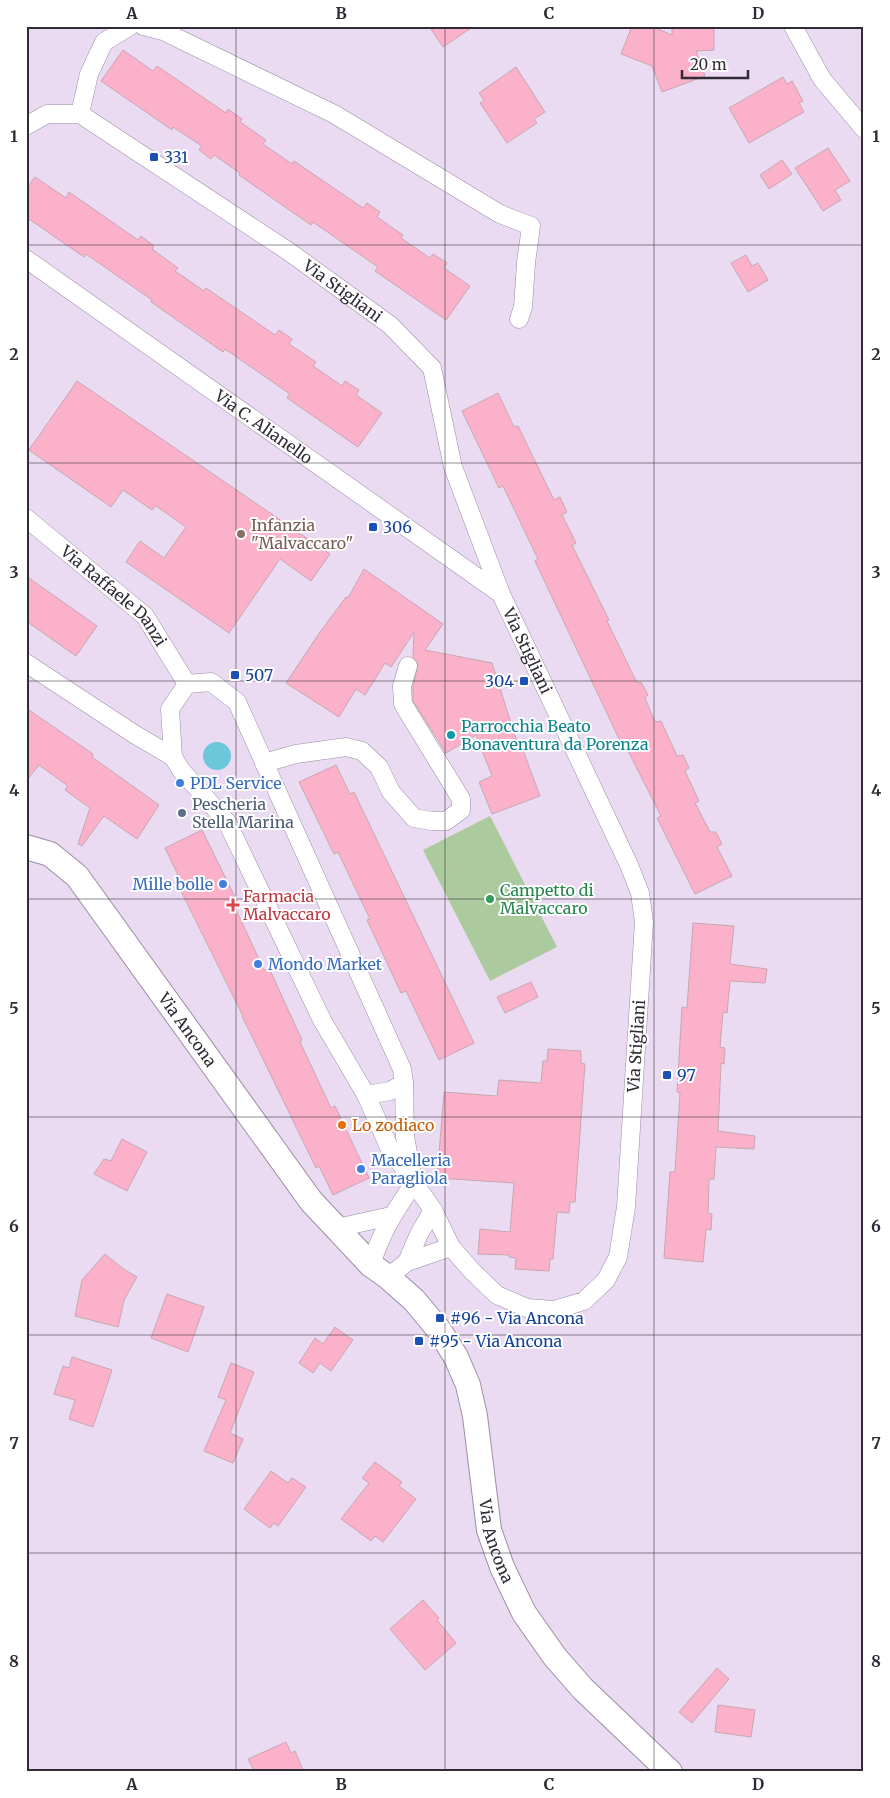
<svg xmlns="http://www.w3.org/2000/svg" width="890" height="1798" font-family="Merriweather,serif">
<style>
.green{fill:#abcb9f}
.water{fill:#6cc7da}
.building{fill:#fbb1ca;stroke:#c6a8b1}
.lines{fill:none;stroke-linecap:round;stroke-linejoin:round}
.street-casing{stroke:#9c8da3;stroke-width:19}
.secondary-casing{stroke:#9c8da3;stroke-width:26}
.street{stroke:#fff;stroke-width:18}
.secondary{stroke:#fff;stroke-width:24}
.grid{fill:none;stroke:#312b35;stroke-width:1;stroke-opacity:0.55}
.transit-dot{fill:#1a4fb4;stroke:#fff;stroke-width:2}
.education-dot{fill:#8d6e63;stroke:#fff;stroke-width:2}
.culture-dot{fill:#0f9aa8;stroke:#fff;stroke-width:2}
.shop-dot{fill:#3f7fe0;stroke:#fff;stroke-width:2}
.service-dot{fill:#5c6f8a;stroke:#fff;stroke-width:2}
.leisure-dot{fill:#2e9e5b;stroke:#fff;stroke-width:2}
.health-dot{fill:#e0444e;stroke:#fff;stroke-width:2}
.food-dot{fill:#e8710a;stroke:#fff;stroke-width:2}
.labels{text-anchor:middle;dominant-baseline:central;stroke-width:4;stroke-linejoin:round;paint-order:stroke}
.transit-label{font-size:16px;fill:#164399;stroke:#fff;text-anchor:start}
.street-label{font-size:16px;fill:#312b35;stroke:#fff}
.education-label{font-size:16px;fill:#785e54;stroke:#fff;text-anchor:start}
.culture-label{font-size:16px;fill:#0d838f;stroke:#fff;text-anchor:start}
.shop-label{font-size:16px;fill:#366cbe;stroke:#fff;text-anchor:start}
.service-label{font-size:16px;fill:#4e5e75;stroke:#fff;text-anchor:start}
.leisure-label{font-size:16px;fill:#27864d;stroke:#fff;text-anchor:start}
.health-label{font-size:16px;fill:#be3a42;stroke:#fff;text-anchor:start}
.food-label{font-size:16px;fill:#c56008;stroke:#fff;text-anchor:start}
.neatline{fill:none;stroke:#312b35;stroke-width:2}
.grid-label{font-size:16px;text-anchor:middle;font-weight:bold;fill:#312b35}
</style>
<rect width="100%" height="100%" fill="#eadaf2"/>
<path class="green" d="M490,816L557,947L490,981L423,850Z"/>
<path class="water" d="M203 756a14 14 0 1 1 28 0a14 14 0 1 1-28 0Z"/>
<path class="building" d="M429,26H474L443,47Z
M632,26H651L672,35V26H714V50L696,51L705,76L662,92L652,66L621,54Z
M123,50L153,71L157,66L226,113L228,109L242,119L240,122L266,140L263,144L292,164L294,161L363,208L367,203L380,212L377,217L403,235L401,238L430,258L433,254L447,263L444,268L470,286L446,320L375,271L378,267L313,222L311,225L239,175L240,173L214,155L211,159L199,150L202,146L173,127L172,130L101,81Z
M516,67L545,112L534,119L537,123L507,143L480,103L484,100L479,93Z
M783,77L787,84L792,81L803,101L799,103L804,112L749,143L729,108Z
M828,148L850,181L835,190L841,200L823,211L795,168Z
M782,160L792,174L769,189L760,175Z
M35,177L66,198L69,192L138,240L141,236L154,246L152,249L178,268L175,271L204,291L206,288L275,335L279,330L292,339L289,344L316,362L313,366L342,386L345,381L359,390L356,395L382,413L358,447L287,398L290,394L225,349L223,352L151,302L152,300L86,254L84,257L26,217V189Z
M746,255L752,266L758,263L768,280L748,292L731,263Z
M77,381L330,554L311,581L280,559L229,633L126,562L140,541L164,558L186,527L156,506L152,510L123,490L111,507L29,450Z
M498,393L514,427L518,426L554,500L560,497L567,512L562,515L576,543L572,545L609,620L607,621L637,683L641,682L648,695L645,698L655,722L661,721L677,756L683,755L689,768L685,771L699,801L695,803L710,832H716L722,844L717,847L732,876L695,894L657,818L661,816L624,743H621L535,561L538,559L503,486L499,488L462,411Z
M364,569L443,624L425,650L492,663L518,745H521L540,796L492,814L479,782L492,776L476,735L446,753L413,701V687L418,664L413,657L414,632L391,667L385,663L365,695L356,689L339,717L286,683L318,635L346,597L348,598Z
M26,576L97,626L76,656L26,621Z
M26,708L93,754L92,757L159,805L137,839L104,816L82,846L78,844L90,808L65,790L68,786L39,765L26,781Z
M336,765L350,794L354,792L474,1043L439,1060L406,991L401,993L367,920L370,919L338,852L334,854L299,782Z
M202,830L237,901L233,903L264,970L269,968L302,1040L300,1042L331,1108L335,1106L369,1178L333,1195L319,1166L316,1168L242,1016H243L175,879L179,877L165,848Z
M693,923L734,926L730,964L767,969L765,983L730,981L727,1013L723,1012L720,1047L725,1048L724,1064L721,1063L718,1131L755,1136L754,1149L716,1147L714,1179H709L708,1213L712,1214L711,1230L706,1229L703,1262L664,1258L670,1172H675L680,1093L677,1092L682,1007L687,1008Z
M531,982L538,997L505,1013L497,997Z
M548,1049L581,1051V1063L585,1064L575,1202H570L569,1213L557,1212L553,1259H550L549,1271L515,1269L516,1258L509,1257V1255L478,1254L480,1229L510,1232L514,1183L437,1178L444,1092L497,1096L499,1080L541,1083L543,1061H547Z
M122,1139L147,1152L127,1191L94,1174L104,1159L111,1161Z
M105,1254L122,1268L137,1277L124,1300L118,1327L75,1316L82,1280Z
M167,1294L204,1307L188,1352L151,1338Z
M335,1327L353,1340L331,1371L320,1363L313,1373L299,1363L315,1338L323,1344Z
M72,1357L112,1370L93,1427L69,1419L75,1400L54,1394L63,1366L69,1368Z
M231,1363L254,1372L230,1433L243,1439L233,1463L204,1451L226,1400L218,1397Z
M375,1462L402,1482L399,1486L416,1499L383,1542L375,1536L371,1541L341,1519L369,1483L362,1478Z
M271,1471L288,1483L292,1478L306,1487L278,1526L274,1523L270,1528L244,1509Z
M423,1600L439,1618L437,1620L456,1643L425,1670L390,1629Z
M717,1668L729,1679L692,1723L679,1712Z
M718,1705L755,1710L751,1737L715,1732Z
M286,1742L291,1753L295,1751L304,1772H247L253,1769L248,1759Z"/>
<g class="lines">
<g class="street-casing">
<g id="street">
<path d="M143,26L163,31L334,114L500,214L531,226L526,263L523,307L519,319"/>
<path d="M793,26L822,79L864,129"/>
<path d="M80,114L89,74L104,42L130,26"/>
<path id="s1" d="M26,126L47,114H80L288,251L390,325L432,368L453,467L501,594L629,865L640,893L644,922L626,1207L618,1257L606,1280L584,1301L554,1310L527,1308L497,1295L472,1271L451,1247L433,1210L389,1147L366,1095L322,1020L227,822L181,770L173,757L170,709L187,684"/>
<path id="s2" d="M26,259L501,594"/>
<path id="s3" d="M26,518L145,616L187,684"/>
<path d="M26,663L134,734L173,757"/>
<path d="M187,684L211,682L237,702L402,1069L404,1083L405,1137L412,1174"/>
<path d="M264,763L296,754L346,747L362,751L379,767L391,792L414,818L432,821H446L461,810V799L403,704L402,686L408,666"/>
<path d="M366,1095L390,1091L404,1083"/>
<path d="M337,1228L391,1216"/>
<path d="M407,1262L419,1234L433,1210"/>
<path d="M371,1265C381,1232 395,1211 414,1183"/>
<path d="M388,1277L407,1262L451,1247"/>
</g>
</g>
<g class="secondary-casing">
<g id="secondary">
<path id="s4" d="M26,847L50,854L77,876L311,1201L371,1265L388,1277L414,1300L439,1330L456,1357L468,1385L475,1416L489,1530L502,1567L524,1613L555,1657L583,1689L670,1772"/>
</g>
</g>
<use href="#street" class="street"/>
<use href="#secondary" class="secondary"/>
</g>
<path class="grid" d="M236,26V1772M445,26V1772M654,26V1772M26,245H864M26,463H864M26,681H864M26,899H864M26,1117H864M26,1335H864M26,1553H864"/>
<g class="transit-dot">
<rect x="149" y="152" width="10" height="10" rx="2.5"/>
<rect x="368" y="522" width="10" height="10" rx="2.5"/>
<rect x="230" y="670" width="10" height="10" rx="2.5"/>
<rect x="519" y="676" width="10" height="10" rx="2.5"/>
<rect x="662" y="1070" width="10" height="10" rx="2.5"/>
<rect x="435" y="1313" width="10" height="10" rx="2.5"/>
<rect x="414" y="1336" width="10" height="10" rx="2.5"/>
</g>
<circle class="education-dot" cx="241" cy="534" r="5"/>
<circle class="culture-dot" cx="451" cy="735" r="5"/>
<g class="shop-dot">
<circle cx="180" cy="783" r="5"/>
<circle cx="223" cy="884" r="5"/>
<circle cx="258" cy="964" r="5"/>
<circle cx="361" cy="1169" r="5"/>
</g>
<circle class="service-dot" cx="182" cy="813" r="5"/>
<circle class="leisure-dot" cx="490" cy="899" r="5"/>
<path class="health-dot" d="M230.5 897.5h5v5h5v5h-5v5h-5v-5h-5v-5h5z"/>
<circle class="food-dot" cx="342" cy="1125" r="5"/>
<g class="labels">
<g class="transit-label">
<text x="164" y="157">331</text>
<text x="383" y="527">306</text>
<text x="245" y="675">507</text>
<text x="514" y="681" text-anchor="end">304</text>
<text x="677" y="1075">97</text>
<text x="450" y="1318">#96 - Via Ancona</text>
<text x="429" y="1341">#95 - Via Ancona</text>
</g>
<g class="street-label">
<text stroke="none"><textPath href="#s1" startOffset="374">Via Stigliani</textPath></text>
<text stroke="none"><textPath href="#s2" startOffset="291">Via C. Alianello</textPath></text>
<text stroke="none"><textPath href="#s3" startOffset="118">Via Raffaele Danzi</textPath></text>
<text stroke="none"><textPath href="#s1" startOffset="792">Via Stigliani</textPath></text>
<text stroke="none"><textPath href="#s4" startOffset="249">Via Ancona</textPath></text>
<text transform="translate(636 1046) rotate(-86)">Via Stigliani</text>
<text stroke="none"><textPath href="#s4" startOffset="864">Via Ancona</textPath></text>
</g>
<g class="education-label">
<text x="251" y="525">Infanzia<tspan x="251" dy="18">"Malvaccaro"</tspan></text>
</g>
<g class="culture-label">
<text x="461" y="726">Parrocchia Beato<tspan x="461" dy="18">Bonaventura da Porenza</tspan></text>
</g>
<g class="shop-label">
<text x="190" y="783">PDL Service</text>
<text x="213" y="884" text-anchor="end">Mille bolle</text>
<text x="268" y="964">Mondo Market</text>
<text x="371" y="1160">Macelleria<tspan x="371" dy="18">Paragliola</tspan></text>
</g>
<g class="service-label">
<text x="192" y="804">Pescheria<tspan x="192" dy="18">Stella Marina</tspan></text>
</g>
<g class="leisure-label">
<text x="500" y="890">Campetto di<tspan x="500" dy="18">Malvaccaro</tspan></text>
</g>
<g class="health-label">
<text x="243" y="896">Farmacia<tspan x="243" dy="18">Malvaccaro</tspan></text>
</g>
<g class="food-label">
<text x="352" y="1125">Lo zodiaco</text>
</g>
</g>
<rect width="890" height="1798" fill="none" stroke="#ffffff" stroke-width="55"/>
<path d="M682 70v8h66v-8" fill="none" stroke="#312b35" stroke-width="2.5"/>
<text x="690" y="70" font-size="15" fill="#312b35" stroke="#ffffff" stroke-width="4" paint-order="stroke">20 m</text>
<rect x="28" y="28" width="834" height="1742" class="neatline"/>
<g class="grid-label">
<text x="132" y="19">A</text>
<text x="341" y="19">B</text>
<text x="549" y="19">C</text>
<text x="758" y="19">D</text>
<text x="14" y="142">1</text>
<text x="876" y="142">1</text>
<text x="14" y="360">2</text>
<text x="876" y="360">2</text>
<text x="14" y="578">3</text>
<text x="876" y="578">3</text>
<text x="14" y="796">4</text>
<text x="876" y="796">4</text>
<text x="14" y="1014">5</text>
<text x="876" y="1014">5</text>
<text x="14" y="1232">6</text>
<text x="876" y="1232">6</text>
<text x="14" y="1449">7</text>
<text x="876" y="1449">7</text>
<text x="14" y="1667">8</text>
<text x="876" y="1667">8</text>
<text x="132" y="1790">A</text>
<text x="341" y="1790">B</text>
<text x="549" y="1790">C</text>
<text x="758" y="1790">D</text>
</g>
</svg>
